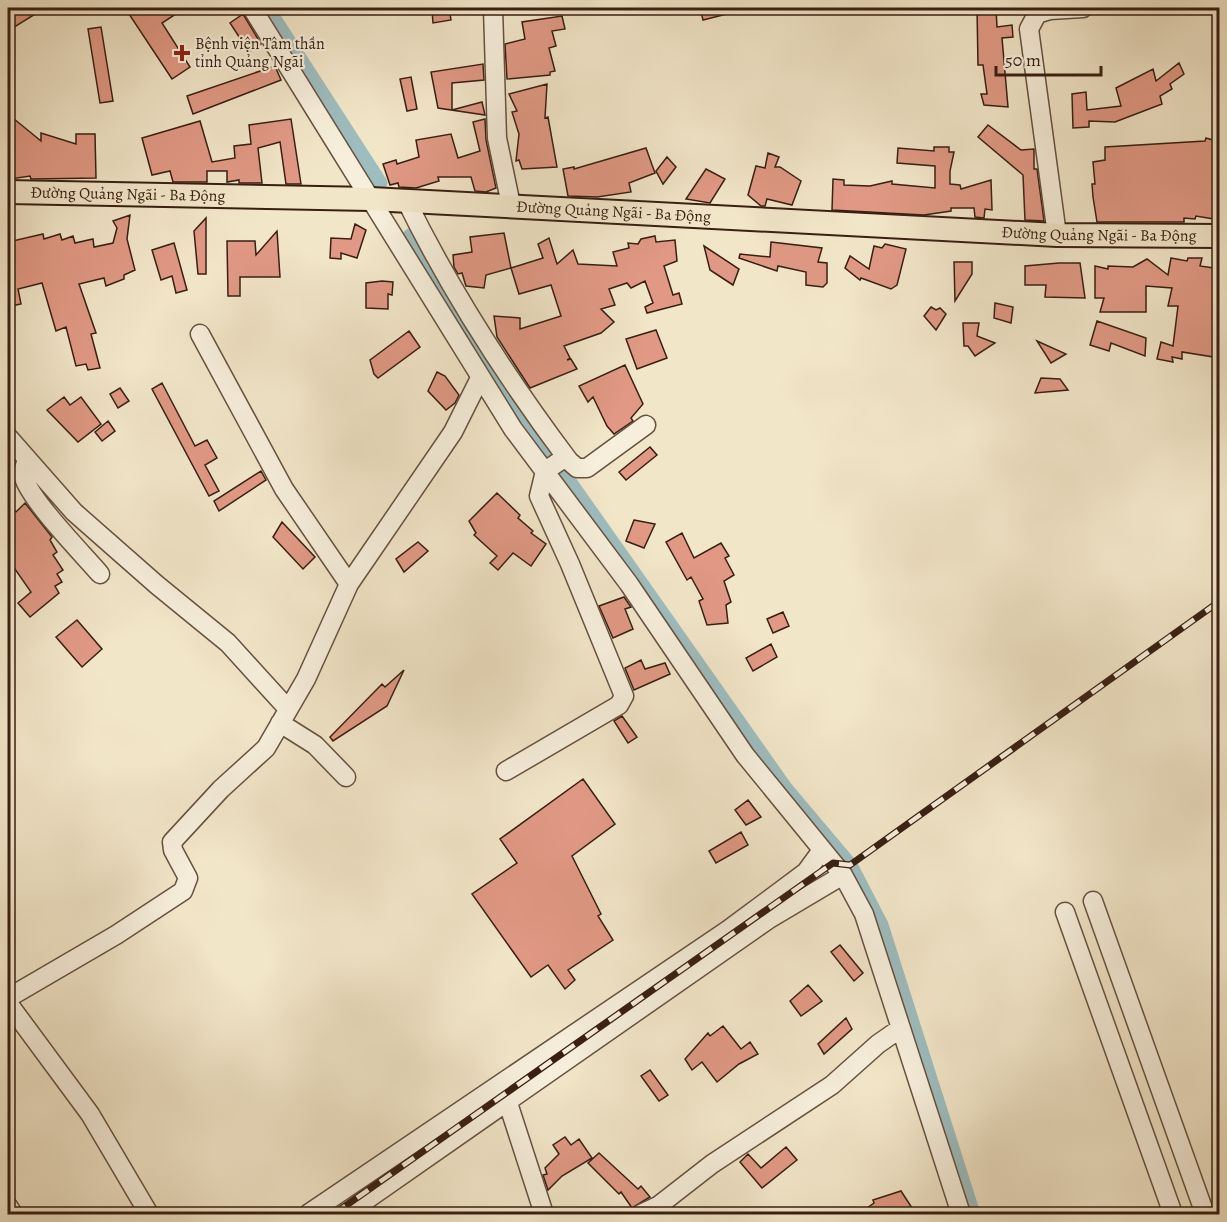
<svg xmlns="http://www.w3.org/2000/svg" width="1227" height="1222" font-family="Alegreya,serif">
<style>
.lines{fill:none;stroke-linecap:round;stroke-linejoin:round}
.canal{stroke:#9ebdbf;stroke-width:15}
.building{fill:#e19985;stroke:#381f12;stroke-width:1.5}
.minor-casing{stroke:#665140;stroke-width:21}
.major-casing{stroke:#381f12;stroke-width:26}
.minor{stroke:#f7efdc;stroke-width:18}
.major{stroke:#f2e6c9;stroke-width:22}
.rail-casing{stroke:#381f12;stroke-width:7}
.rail{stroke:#f7efdc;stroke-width:4.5;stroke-dasharray:14;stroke-linecap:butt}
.poi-dot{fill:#8f2418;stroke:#f7efdc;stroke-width:2}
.labels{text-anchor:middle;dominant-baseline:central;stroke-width:4.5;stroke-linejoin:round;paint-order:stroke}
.poi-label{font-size:16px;fill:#381f12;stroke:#f7efdc;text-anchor:start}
.street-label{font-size:16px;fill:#381f12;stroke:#f7efdc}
</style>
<rect width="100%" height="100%" fill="#f2e6c9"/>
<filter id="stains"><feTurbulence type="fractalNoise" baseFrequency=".00333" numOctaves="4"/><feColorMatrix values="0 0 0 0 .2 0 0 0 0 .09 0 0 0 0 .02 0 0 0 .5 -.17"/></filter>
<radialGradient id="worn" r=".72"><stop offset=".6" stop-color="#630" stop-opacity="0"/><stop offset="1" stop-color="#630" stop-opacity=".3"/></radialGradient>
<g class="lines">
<path class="canal" d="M267,8L380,183
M410,236L454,318L785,788L850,865L881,925L973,1214"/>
</g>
<path class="building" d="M8,8H45L8,31Z
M125,8H185L162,23L190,67L172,79Z
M449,8L451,20L433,23L432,10Z
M700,8H735V12L703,20Z
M977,8H996L997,27L1012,25L1013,37L1002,38L1008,107L984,105L981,94H987L983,65H978Z
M243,14L261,44L249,52L230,23Z
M562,16L565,29L552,31L556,46L549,48L555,71L550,72V75L507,79L505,44L525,39L522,22Z
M101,27L113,101L100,103L88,29Z
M1179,63L1184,74L1170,84L1172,89L1160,96L1162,104L1115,122L1089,121V127L1073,128L1072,94L1086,92L1087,110L1121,106L1116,88L1153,69L1156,81Z
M483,64L484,80L452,83V110L482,102L485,115L438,108L431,72Z
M275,66L281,80L193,114L187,96Z
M411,77L417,109L407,111L400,79Z
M547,84L545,118L548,117L557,167L522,169L519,160L516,161L519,134L512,112L517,111L509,94Z
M8,114L41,141V133L76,144V134H95L96,178L31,179L30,176L10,179Z
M291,119L301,184H286L280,142L258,148L262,183H239V180L227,182V171H207V182H173L170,171L152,175L142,138L200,121L212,162L235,158L234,146L251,144L249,125Z
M485,119L486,140L496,188L486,192L475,191L471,177H438L439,181L416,188L399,187L398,183L390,185L383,164L396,160L397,164L419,157L416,140L451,134L458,158L480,151L473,122Z
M988,125L1021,150L1034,149V169H1037L1044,221L1025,220L1023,175L978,137Z
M1206,138L1220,142V220L1196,216L1195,219L1184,218V222H1097L1093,197L1092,184H1095L1093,162L1105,160V147L1205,141Z
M934,147H949V152H954L950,171V184L960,185L961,189L991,180L992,210L985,209L984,218L975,217L974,208H951V211L924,215L832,210L833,179L844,180V185L870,186L892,181V184L935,188V166L897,163L898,148L934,151Z
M646,148L655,173L629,183L631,192L597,197L568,196L563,169L574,167V169Z
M768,153L779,157L775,167H780L801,181L792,205L767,199L765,206H761L748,195L756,166L765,168Z
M667,157L676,167L663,184L656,171Z
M706,169L725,179L710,203L686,199Z
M130,215L127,239L135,270L124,275V279L106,286L104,278L79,284L96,333L91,334L100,368L88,370L86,364L76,366L66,327L56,331L42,283L18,289L21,304L11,306L8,291V242L43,234L44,239L60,234L62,240L73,236L75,243L93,239L94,247L113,243L117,228L113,221Z
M206,218V274H198L194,231Z
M355,224L366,230L357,258L341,253V259L330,258L331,238L351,239Z
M277,231L280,277H240V296H228L227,241H255L256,255Z
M504,233L511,268L486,275L484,288L466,286L462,273L458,274L454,267L453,255L472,252L470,237Z
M655,236L656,242L675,240L677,261L664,266L673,295L679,293L682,304L647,313L645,307L653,303L645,281L631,288L627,283L609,289L615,305L601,309L614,322L601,333L564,346L570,358L567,360L571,359L577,369L530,388L497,337L494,316L520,318V329L561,316L551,285L519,294L511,268L543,258L538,244L549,238L557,264L573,250L578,264L617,266L613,252L629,248L628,243L638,244L641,239Z
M771,242L822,248L818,262L827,263V283L823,287L806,285V272L778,266L777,271L739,258L740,254L770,257Z
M174,243L187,290L176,293L172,276L161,280L152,250Z
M885,244L906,249L897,285L891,289L861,278L860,280L845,268L850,256L869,269L874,246L882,248Z
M704,246L739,269L733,285L710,270Z
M1171,258L1187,261L1188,258H1202L1200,266L1220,269V358L1182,352V359L1172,357L1173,362L1157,359L1161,342L1173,346L1178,306H1168L1172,288L1146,286V312H1100L1104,298H1095V266L1108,269V266L1133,267L1147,259L1168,275Z
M954,262H972V274L955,301Z
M1059,263H1080L1085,298L1045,297L1046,285H1025V266Z
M382,281L393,282L392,295L388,294V309L366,308V283Z
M995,303L1013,307L1011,323L994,318Z
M931,307L936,310L940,308L946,314L936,330L924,316Z
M1097,321L1146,338L1145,356L1111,343L1109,351L1090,345Z
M963,323H979L977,336L995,343L975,356L968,346H964Z
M656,330L667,358L637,369L626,339Z
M409,331L420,347L378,378L374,374L370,360Z
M1037,341L1066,354L1051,363Z
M625,365L643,404L631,418L633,421L614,434L607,426L593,397L588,402L579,386Z
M437,372L445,376L459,395L455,403L446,410L428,391Z
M1041,378L1060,379L1068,390L1035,393Z
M162,383L195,446L207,440L217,458L205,465L219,491L209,496L152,389Z
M120,388L129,401L118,408L110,394Z
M64,397L70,405L81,397L101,424L78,442L47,410Z
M108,421L115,431L102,441L95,432Z
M650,447L657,455L626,480L619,472Z
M261,471L266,480L219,511L214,501Z
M497,493L520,515L518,518L533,531L531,533L546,544L531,566L513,553L498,570L490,563L497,556L474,535L476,533L469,521Z
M8,502L16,512L25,503L52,537L50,540L57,552L53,555L63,570L57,574L62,582L55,586L59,593L30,617L18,603L31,592L15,569L12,571L8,565Z
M634,520L655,524L644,548L626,541Z
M282,522L315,557L303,569L273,537Z
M682,533L694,558L721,543L729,556L725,558L734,575L724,581L731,602L726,605L728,623L707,625L699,601L703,599L691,577L687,580L666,542Z
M418,542L428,551L404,572L396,559Z
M624,597L631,607L625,609L633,629L613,638L599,606Z
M783,612L789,626L773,633L767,619Z
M77,620L102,649L82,667L56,637Z
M771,644L777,657L753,671L746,658Z
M641,660L645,669L665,663L670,674L634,690L625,668Z
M404,670L387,706L333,741L330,737L382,684L385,687Z
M622,716L637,737L628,743L614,721Z
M583,779L615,824L572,856L601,914L598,916L613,940L568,970L575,980L565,989L548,965L531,977L472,894L517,863L500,839Z
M748,800L761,817L746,825L735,810Z
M741,832L748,845L716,863L709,851Z
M840,945L863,973L854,981L831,952Z
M808,985L822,1001L801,1016L790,1001Z
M846,1018L852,1029L824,1054L818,1044Z
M723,1026L741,1049L750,1042L758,1054L739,1064L717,1082L702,1062L692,1070L685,1059L708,1033L710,1036Z
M650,1070L668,1095L659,1101L641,1076Z
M565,1137L571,1145L579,1139L592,1158L562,1176L548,1190L543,1175L547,1174L545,1168L559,1154L553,1145Z
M786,1147L797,1160L762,1188L740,1162L748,1154L761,1168Z
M599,1153L638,1189L641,1186L650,1197L632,1208L621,1192L619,1194L588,1163Z
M901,1191L912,1208L895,1215H857L874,1203L873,1200Z"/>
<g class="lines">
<g class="minor-casing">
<path id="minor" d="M252,8L513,429L629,584L745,755L843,875L864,914L961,1214
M493,8L497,138L511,205
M406,200C450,290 509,381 569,461L577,468H587L646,425
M1057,235L1029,29L1037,14L1050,10L1083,8
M200,334L284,489L349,584
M8,437L74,512L157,585L228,643L288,709
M27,460C25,466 22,471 24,478C32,502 82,553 100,574
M280,723L315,745L346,777
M506,771L619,705L624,696L570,564L539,496L545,471L566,457
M1093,901L1205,1214
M1065,912L1173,1214
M8,998L116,935L183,891L188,878L173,850L172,842L221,789L266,748L306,679L349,584L453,432L480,378
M8,1003L90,1114L149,1214
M508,1103L544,1214
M8,1206L13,1214
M308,1214L728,930L806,872L822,850
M346,1214L769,919L843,875
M641,1214L658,1206L712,1164L832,1085L878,1044L901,1028"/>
</g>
<g class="major-casing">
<g id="major">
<path id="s1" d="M8,192L371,199L1057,235L1220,236"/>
</g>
</g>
<use href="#minor" class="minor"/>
<use href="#major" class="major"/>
<g class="rail-casing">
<path id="rail" d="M334,1214L833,863L850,865L1220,601"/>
</g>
<use href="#rail" class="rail"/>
</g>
<path class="poi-dot" d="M179 44h6v6h6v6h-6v6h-6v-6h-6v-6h6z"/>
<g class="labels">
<g class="poi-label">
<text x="195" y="44">Bệnh viện Tâm thần<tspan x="195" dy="18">tỉnh Quảng Ngãi</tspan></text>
</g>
<g class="street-label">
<text stroke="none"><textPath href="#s1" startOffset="120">Đường Quảng Ngãi - Ba Động</textPath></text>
<text stroke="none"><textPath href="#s1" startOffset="606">Đường Quảng Ngãi - Ba Động</textPath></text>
<text stroke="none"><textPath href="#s1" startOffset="1092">Đường Quảng Ngãi - Ba Động</textPath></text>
</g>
</g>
<rect width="1227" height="1222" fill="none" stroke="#f2e6c9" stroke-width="30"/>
<rect x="9" y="9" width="1209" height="1204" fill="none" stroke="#381f12" stroke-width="3"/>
<rect x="15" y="15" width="1197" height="1192" fill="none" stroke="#381f12" stroke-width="1.5"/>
<path d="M996 66v9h105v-9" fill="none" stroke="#381f12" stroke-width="3"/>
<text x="1005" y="66" font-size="18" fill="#381f12" stroke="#f7efdc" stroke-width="4.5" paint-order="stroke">50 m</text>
<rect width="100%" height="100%" filter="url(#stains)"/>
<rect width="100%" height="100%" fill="url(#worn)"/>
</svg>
